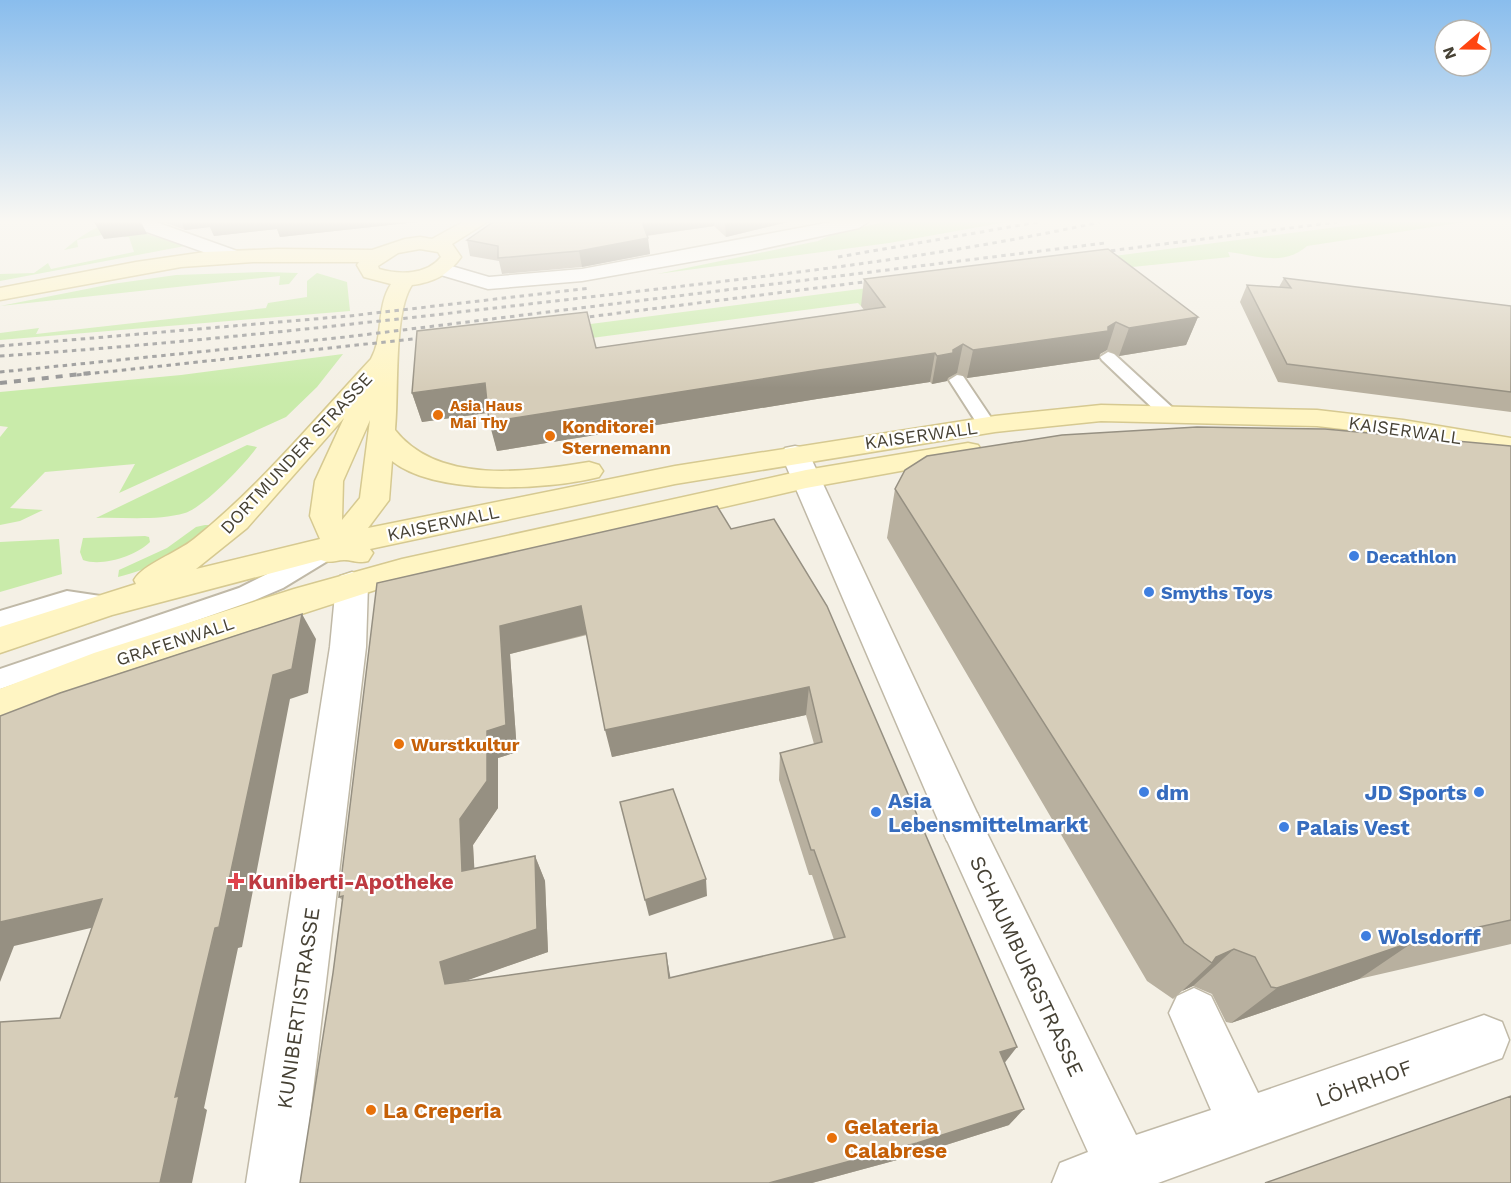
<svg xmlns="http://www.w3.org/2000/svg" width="1511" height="1183" font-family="'Work Sans',sans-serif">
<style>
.green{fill:#c9ebaa}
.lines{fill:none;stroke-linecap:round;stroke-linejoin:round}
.service-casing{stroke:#c0b9a7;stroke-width:4}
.pedestrian-casing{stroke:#c0b9a7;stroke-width:3}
.minor-casing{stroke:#c0b9a7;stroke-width:3}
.secondary-casing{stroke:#d6c991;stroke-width:3}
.service{fill:#fff;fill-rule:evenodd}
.pedestrian{fill:#fff;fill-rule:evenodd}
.minor{fill:#fff;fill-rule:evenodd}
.secondary{fill:#fff5c3;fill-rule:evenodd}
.rail-far1{stroke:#959595;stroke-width:3;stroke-dasharray:4.5 4.5;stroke-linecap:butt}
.rail{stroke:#959595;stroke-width:4;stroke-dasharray:7 7;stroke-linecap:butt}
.wall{fill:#b8b09f;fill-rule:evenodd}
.shaded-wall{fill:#969082}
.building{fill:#d6cdb9;stroke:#969082;stroke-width:1.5;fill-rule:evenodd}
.food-dot{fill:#e8710a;stroke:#fff;stroke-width:2}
.shop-dot{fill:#3f7fe0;stroke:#fff;stroke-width:2}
.health-dot{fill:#e0444e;stroke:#fff;stroke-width:2}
.labels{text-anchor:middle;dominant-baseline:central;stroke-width:4.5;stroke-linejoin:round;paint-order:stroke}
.far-food-label{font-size:15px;font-weight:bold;fill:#c56008;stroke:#fff;text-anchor:start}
.food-label{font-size:18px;font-weight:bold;fill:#c56008;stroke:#fff;text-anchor:start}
.street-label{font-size:18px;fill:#464134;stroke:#fff}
.shop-label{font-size:18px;font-weight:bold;fill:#366cbe;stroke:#fff;text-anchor:start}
.near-shop-label{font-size:21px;font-weight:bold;fill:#366cbe;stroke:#fff;text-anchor:start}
.near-health-label{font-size:21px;font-weight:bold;fill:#be3a42;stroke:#fff;text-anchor:start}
.near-street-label{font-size:21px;fill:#464134;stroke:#fff}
.near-food-label{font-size:21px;font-weight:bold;fill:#c56008;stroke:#fff;text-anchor:start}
</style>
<rect width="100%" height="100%" fill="#f4f0e5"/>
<path class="green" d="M109,222L185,246L0,281V274L34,273L48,263L51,269L134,252L129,237H124L121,231L77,240L78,247L64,250C78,238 91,229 109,222Z
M883,222H1007L889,243L657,274L818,241L833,234Z
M1376,222H1465L1307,246C1283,267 1256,255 1228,252L1230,257L1093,271L861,306L858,303L492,351L521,333Z
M265,272L298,273L289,284L279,285L280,276L0,306L112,284L176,275Z
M317,273L347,282L350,311L0,340V333L39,328L36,334L266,308L268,303L307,297V281Z
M343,354L317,387L286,417L119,493L135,464L45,472L10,508L43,510L20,521L0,525V437L8,427L0,426V392L181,375Z
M247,445L257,447C245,464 204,507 185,513C158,521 124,517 96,518Z
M205,525H212C193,550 148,570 118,577L119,570L167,548L196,527Z
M145,536L149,537L150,542C136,556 102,567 83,560L80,552L83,538Z
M59,539L62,574L0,592V542Z"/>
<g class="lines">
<g class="service-casing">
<path id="service" d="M1108,352L1114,354L1175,410L1178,414L1175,418H1163L1102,360L1100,357Z
M957,375L963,376L996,425L993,429H981L978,425L949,380Z
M326,545L334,547L337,552L334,557L283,588L255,600L0,689V669L239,588Z
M67,591L114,598L117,604L114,610L106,612L67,607L0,629V611Z"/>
</g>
<g class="pedestrian-casing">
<path id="pedestrian" d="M352,572L364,576L368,584L366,647L302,1183H246L330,647L336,584L340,576Z
M962,808L977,813L1136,1135L1211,1110L1169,1013L1177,996L1194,988L1211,996L1258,1093L1484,1015L1502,1022L1509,1040L1502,1058L1158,1183H1052L1060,1163L1088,1152L941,827L947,813Z"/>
</g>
<g class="minor-casing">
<path id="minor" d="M128,222H156L240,252L243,256L240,260H226L130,226Z
M831,222H868L859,228L752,251L582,281L488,289L434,273L431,269L434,265L441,263L489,277L582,269Z
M795,446L805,448L809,454L977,813L983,827L977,841L962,846L947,841L781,454L785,448Z"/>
</g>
<g class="secondary-casing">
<path id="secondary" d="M463,222H487L452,244L461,257C448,275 434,282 412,285C393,313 399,393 395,430C438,485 528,472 589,462L599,465L603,471L599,477C547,490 436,496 392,461L389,500L368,528L675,466L995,416L1101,405L1317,410L1403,420L1511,438V454L1403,436L1317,426L1101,421L995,432L675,484L370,549L373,553L368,561C358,564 354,560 344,560C335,560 331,564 321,560L112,615L0,653V627L136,584L134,580C143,564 177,553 194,539C259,487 314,420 371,359C384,336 376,307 391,284L364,277L357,265L359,262H253L181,267L0,300V288L136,262L205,252L277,249L372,250L405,239L420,237L432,239ZM420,249L438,252L441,257C427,275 399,275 379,269L378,266L398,253ZM344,418L315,481L310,516L320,539L196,569L247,528ZM370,420L360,498L342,520L343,481Z
M968,443L978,445L982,451L978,457L806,488L403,581L120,673L0,720V689L94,653L294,589L402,559L806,470Z"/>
</g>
<use href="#service" class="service"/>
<use href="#pedestrian" class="pedestrian"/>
<use href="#minor" class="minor"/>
<use href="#secondary" class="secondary"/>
<path class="rail-far1" d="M1093,253L1337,222
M838,257L1038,222
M572,319L879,280
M0,346L349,316L591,288
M0,356C206,342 410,318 615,294C778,275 940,257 1100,222
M0,372L346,337L1105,243
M77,375L432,337"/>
<path class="rail" d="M0,383L91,373"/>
</g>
<path class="wall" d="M164,222H417L280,237L277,229L214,236L210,227L185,230Z
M493,222H788L726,237L714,226L647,236L650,254L582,267L502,274L499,261L470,256L467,240Z
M1284,278L1511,306V412L1278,382L1240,302L1247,285L1279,287Z
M864,279L1198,317L1186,345L1119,356L1107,350L1100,354L1099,359L967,378L957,373L948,378L947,381L932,384L930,382L817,399L497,451L488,413L422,422L412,393L596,348L864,310L861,306Z
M1511,446V944L1359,979L1231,1023L1226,1022L1212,994L1193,986L1182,991L1173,999L1147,981L887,538L895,489Z
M717,506L1004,1063L1009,1125L908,1157L812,1183H300L333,973L342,900L339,897L377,583ZM587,635L612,757L806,715L814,744L780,753L779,780L809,875H812L834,940L671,978L464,981L548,952L545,881L535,856L474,869L473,845L498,808V758L517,752L510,654Z"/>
<path class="shaded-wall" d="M94,222H141L147,234L104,239Z
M181,222H417L280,237L277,229L214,236L210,227L185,230Z
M642,222H714V226L643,236Z
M725,222H788L726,237Z
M648,238L650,254L582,267L579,251Z
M1198,317L1186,345L1119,356L1129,328Z
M1116,322L1107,350L1100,354L1099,359L967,378L973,350L1108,327Z
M963,344L957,373L948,378L947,381L932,384L937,356L953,350Z
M935,353L930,382L817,399L497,451L489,422L819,370Z
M485,383L493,412L422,422L412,393Z
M581,606L587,634L510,654L517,752L498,758V808L473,845L476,896L462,871L460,819L487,731L500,626Z
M302,614L316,639L308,693L290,699L242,947L238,948L204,1108L207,1110L192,1183H160L175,1097L273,675Z
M809,687L806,715L612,757L605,730Z
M535,856L545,881L548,952L457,984H445L440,962Z
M706,879L707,896L649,916L645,900Z
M102,899L129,919L14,946L0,982V922Z
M1415,941L1359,979L1231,1023L1277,988Z
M1234,949L1193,986L1182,991L1212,963L1216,957Z
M666,953L670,975L674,999L669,978Z
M1017,1047L1003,1065L1000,1052Z
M1024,1109L1009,1125L908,1157L812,1183H769Z"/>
<path class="building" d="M493,222H642L648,238L579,251L498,258V246L467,240Z
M1108,249L1198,317L1129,328L1116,322L1108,327V331L973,350L963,344L953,350V353L937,356L935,353L819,370L489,422L485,383L412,393L417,331L587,312L596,348L885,307L864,279Z
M1284,278L1511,306V392L1287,364L1247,285L1291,288Z
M1197,427L1325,429L1511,446V920L1415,941L1277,988L1271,987L1255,957L1234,949L1216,957L1212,963L1184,943L895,489L905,470L927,456L1062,435Z
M717,506L731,529L774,519L827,606L1017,1047L1000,1052L1024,1109L917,1143L769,1183H300L333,973L343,896L339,897L377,583ZM581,606L605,730L809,687L822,742L780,753L811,850H814L845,937L669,978L666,953L445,984L440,962L537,929L535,856L462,871L460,819L487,781V731L506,725L500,626Z
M302,614L292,669L273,675L219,927L215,928L175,1097L179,1096L160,1183H0V1022L60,1018L102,899L0,922V716L60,693Z
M673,789L706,879L645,900L620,802Z
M1511,1096V1183H1265Z"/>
<linearGradient id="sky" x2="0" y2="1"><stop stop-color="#89bded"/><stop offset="0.57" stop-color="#faf8f3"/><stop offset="1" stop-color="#faf8f3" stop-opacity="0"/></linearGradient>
<rect width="1511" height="388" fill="url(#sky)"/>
<g class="food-dot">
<circle cx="438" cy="415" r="6"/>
<circle cx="550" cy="436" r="6"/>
<circle cx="399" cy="744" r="6"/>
<circle cx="371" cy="1110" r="6"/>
<circle cx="832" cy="1138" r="6"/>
</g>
<g class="shop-dot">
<circle cx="1354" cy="556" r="6"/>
<circle cx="1149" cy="592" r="6"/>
<circle cx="1144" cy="792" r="6"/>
<circle cx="1479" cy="792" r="6"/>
<circle cx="876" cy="812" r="6"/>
<circle cx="1284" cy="827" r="6"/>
<circle cx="1366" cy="936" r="6"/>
</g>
<path class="health-dot" d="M233 872h6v6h6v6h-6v6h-6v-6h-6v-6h6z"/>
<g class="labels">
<g class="far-food-label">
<text x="450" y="406">Asia Haus<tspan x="450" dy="17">Mai Thy</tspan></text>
</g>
<g class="food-label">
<text x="562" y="426">Konditorei<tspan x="562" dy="21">Sternemann</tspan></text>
<text x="411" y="744">Wurstkultur</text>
</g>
<g class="street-label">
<text transform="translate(1405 430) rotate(8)">KAISERWALL</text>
<text transform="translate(921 435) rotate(-8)">KAISERWALL</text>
<text transform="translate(296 453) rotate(-47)">DORTMUNDER STRASSE</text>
<text transform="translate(443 523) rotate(-12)">KAISERWALL</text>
<text transform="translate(175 641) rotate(-18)">GRAFENWALL</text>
</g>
<g class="shop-label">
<text x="1366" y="556">Decathlon</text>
<text x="1161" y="592">Smyths Toys</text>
</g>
<g class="near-shop-label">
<text x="1156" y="792">dm</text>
<text x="1467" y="792" text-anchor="end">JD Sports</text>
<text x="888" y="800">Asia<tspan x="888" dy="24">Lebensmittelmarkt</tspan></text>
<text x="1296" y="827">Palais Vest</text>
<text x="1378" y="936">Wolsdorff</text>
</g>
<g class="near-health-label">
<text x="248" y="881">Kuniberti-Apotheke</text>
</g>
<g class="near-street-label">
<text transform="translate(1027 966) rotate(65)">SCHAUMBURGSTRASSE</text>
<text transform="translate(298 1008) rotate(-82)">KUNIBERTISTRASSE</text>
<text transform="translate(1364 1083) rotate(-20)">LÖHRHOF</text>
</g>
<g class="near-food-label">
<text x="383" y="1110">La Creperia</text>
<text x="844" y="1126">Gelateria<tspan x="844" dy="24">Calabrese</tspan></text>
</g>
</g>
<g transform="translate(1463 48) rotate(250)"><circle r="28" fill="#ffffff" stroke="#b5b3ae" stroke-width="1.5"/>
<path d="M0-4.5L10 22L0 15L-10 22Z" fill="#ff4510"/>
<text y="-9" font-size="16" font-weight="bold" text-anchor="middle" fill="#464134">N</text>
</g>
</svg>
